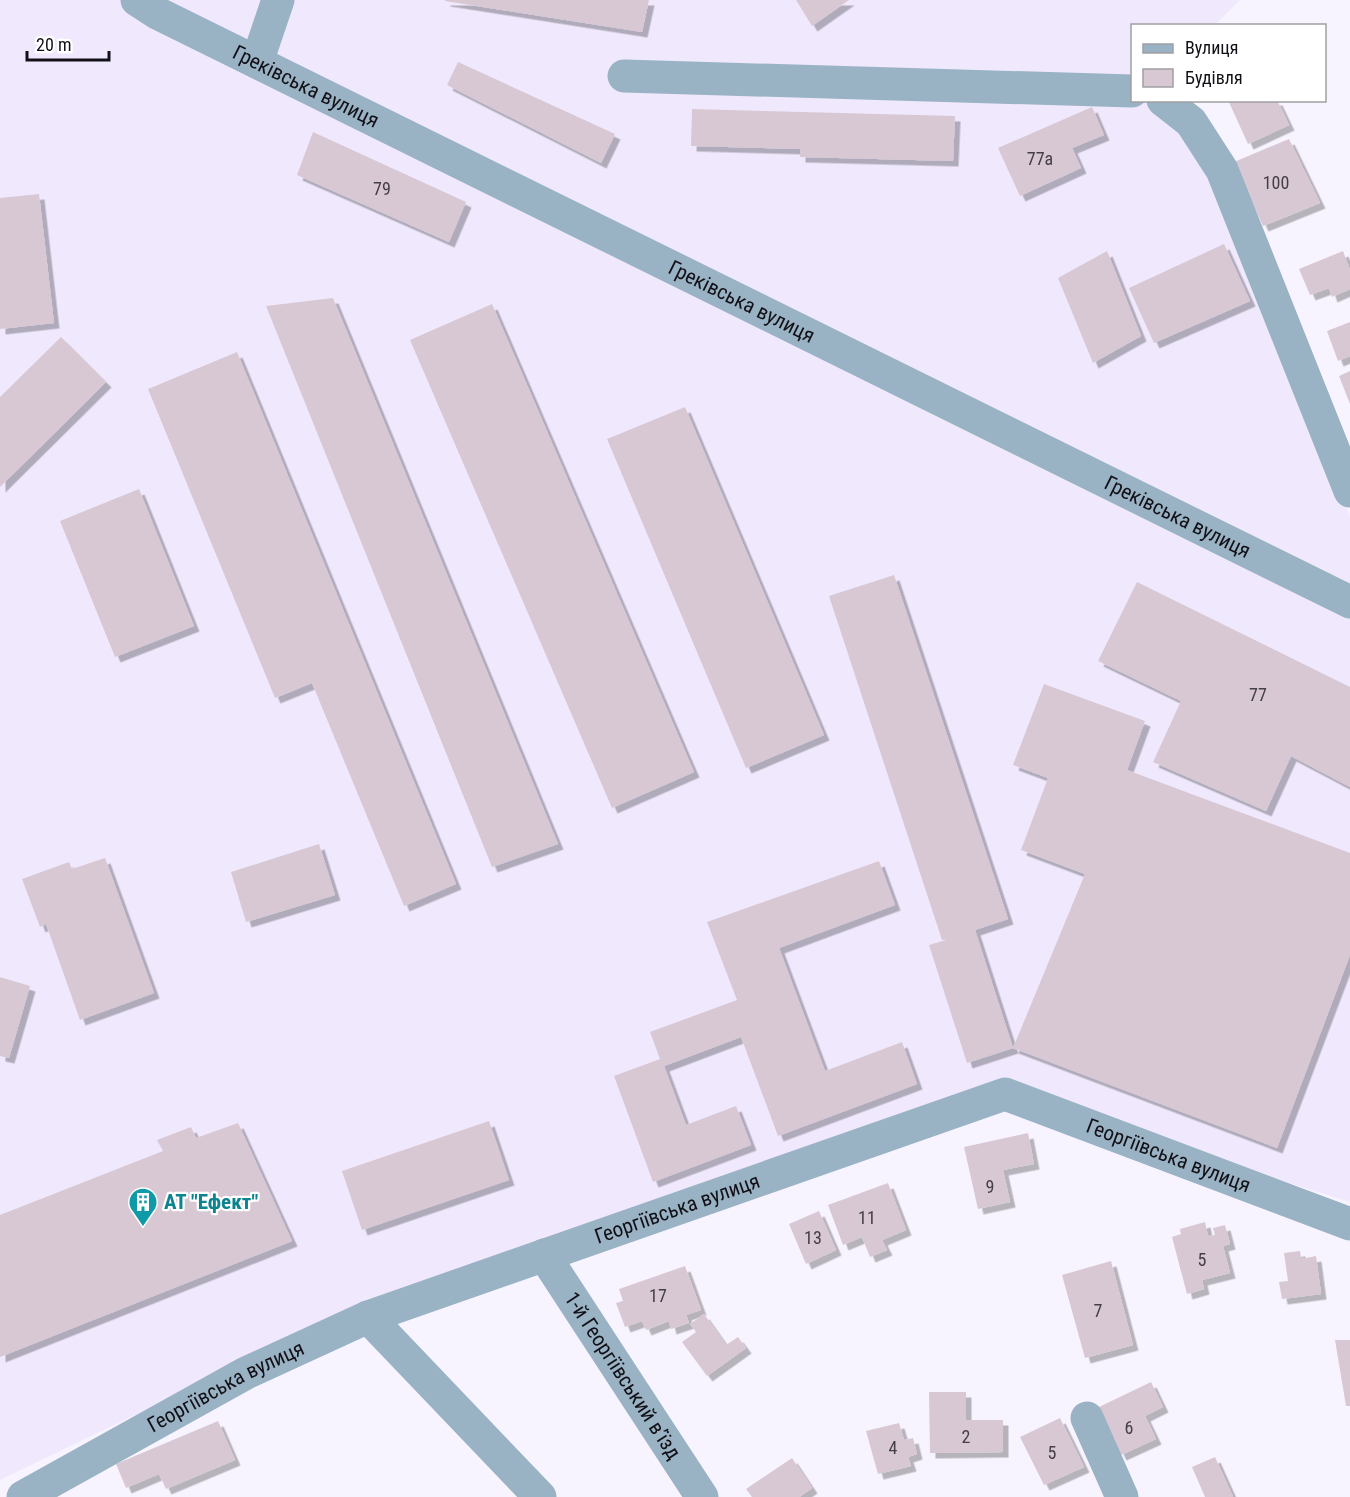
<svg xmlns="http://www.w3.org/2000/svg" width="1350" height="1497" font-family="'Roboto Condensed',sans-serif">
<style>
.built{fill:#f0e9fd}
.building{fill:#d8c8d4;filter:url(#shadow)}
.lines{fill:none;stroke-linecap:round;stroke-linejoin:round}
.minor{stroke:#99b2c4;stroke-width:33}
.labels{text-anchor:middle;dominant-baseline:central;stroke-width:4.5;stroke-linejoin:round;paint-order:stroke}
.number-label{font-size:18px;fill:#443e46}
.street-label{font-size:21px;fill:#121016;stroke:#fff}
.culture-label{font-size:21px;font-weight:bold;fill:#0d838f;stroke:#fff;text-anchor:start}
</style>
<defs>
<filter id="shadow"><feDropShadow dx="5.5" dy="5.5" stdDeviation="0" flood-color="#0004"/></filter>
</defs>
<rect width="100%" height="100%" fill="#f8f4ff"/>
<path class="built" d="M0,0H1240L1215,25L1132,26V100L1161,101L1201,136L1350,517V1202L1005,1094L363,1305L0,1480Z"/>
<path class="building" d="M445,0H649L642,32L445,1Z
M796,0H849L812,26Z
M458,62L615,134L601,163L447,85Z
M1228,100H1277L1289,125L1248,144Z
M1092,107L1104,135L1072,148L1081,168L1020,196L998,148Z
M692,109L955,116L953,161L800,157V149L691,146Z
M313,132L466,202L449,242L297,175Z
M1289,139L1320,203L1263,226L1234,162Z
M39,194L54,323L0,329V198Z
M1224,244L1250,301L1154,343L1129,288Z
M1107,251L1141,336L1093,363L1058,278Z
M1343,251L1350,270V289L1332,297L1329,288L1310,295L1299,269Z
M333,298L558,844L492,867L266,306Z
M492,304L694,772L612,808L410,340Z
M1350,322V356L1338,361L1327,331Z
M61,337L106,382L0,487V397Z
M237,352L456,884L404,906L312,683L275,698L148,389Z
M1350,371V404L1339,376Z
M685,407L824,735L746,768L607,439Z
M139,489L194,626L115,657L60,521Z
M894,575L1008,919L975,930L1013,1048L1085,874L1021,850L1048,778L1013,765L1044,684L1145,721L1127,770L1350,853V955L1277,1148L1013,1048L967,1063L929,945L949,939L942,940L829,596Z
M1137,582L1350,687V787L1291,756L1266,811L1153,762L1181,701L1098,661Z
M319,844L335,895L246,922L231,872Z
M105,858L154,993L80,1020L46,924L40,927L22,879L69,862L72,869Z
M879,861L895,905L779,948L825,1071L902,1042L917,1084L778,1136L741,1037L664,1066L686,1125L736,1106L751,1145L653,1182L614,1076L660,1059L650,1032L737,1000L707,922Z
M0,977L30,986L9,1058L0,1056Z
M489,1121L509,1180L362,1230L342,1171Z
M238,1123L292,1241L0,1357V1215L163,1151L157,1140L191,1127L196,1138Z
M1028,1133L1034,1164L1003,1170L1010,1202L978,1209L964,1147Z
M888,1183L906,1230L882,1240L887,1250L870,1257L862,1237L843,1245L828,1205Z
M819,1211L836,1250L806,1264L789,1224Z
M1205,1222L1208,1236L1215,1235L1213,1228L1225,1225L1230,1244L1223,1246L1230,1273L1202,1280L1204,1289L1187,1294L1172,1237L1181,1234L1180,1229Z
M1300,1251L1301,1259L1316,1256L1321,1294L1282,1299L1279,1282L1288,1281L1284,1253Z
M1111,1261L1133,1345L1085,1358L1062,1275Z
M685,1266L701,1310L686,1315L689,1323L671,1329L669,1321L646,1330L642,1321L625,1327L616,1303L623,1301L619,1289Z
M704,1314L726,1345L738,1337L746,1348L707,1376L682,1342L696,1332L690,1324Z
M1335,1340H1350V1406H1346Z
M1151,1382L1163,1407L1145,1416L1156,1439L1121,1455L1099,1407Z
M929,1392H966V1420H1003V1452L930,1453Z
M1060,1418L1084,1467L1044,1485L1020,1437Z
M218,1421L235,1460L166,1489L159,1474L126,1488L116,1464Z
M899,1423L904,1440L913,1438L917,1454L908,1457L911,1466L878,1474L866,1431Z
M1215,1457L1233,1497H1205L1192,1467Z
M792,1458L812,1488L799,1497H752L746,1489Z"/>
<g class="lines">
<g class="minor">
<path id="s1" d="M137,0L157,13L1350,602"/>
<path d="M257,62L278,0"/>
<path d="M624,76L1132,91"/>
<path d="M1163,100L1191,122L1222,170L1350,491"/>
<path id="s2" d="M544,1255L702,1497"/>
<path d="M368,1317L540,1497"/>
<path d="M1087,1418L1122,1497"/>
<path id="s3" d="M23,1497L246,1373L368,1317L1005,1094L1350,1224"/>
</g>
</g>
<defs>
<g id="building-pin" transform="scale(1.5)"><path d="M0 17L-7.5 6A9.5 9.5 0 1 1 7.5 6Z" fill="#0f9aa8" stroke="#fff"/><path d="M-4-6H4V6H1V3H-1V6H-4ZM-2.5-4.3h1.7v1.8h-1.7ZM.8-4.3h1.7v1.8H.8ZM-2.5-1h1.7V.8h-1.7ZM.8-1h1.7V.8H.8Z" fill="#fff"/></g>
</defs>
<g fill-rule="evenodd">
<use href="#building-pin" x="143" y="1202"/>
</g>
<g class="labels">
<g class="number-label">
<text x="1040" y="158">77а</text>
<text x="1276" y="182">100</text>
<text x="382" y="188">79</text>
<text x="1258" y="694">77</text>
<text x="990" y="1186">9</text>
<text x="867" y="1217">11</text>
<text x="813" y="1237">13</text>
<text x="1202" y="1259">5</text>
<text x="658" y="1295">17</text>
<text x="1098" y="1310">7</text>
<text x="1129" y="1427">6</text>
<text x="966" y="1436">2</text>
<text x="893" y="1447">4</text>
<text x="1052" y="1452">5</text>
</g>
<g class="street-label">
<text stroke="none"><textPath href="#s1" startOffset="190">Греківська вулиця</textPath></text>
<text stroke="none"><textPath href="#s1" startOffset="676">Греківська вулиця</textPath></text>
<text stroke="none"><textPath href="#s1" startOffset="1162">Греківська вулиця</textPath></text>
<text stroke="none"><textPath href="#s3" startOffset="1239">Георгіївська вулиця</textPath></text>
<text stroke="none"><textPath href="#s3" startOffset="717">Георгіївська вулиця</textPath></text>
<text stroke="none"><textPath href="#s2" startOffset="144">1-й Георгіївський в’їзд</textPath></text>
<text stroke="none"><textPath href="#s3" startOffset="231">Георгіївська вулиця</textPath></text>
</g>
<g class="culture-label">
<text x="164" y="1202">АТ "Ефект"</text>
</g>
</g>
<rect x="1131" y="24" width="195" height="78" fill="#ffffff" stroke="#a09fa2" stroke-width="1.5"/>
<rect x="1143" y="44" width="30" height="9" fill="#99b2c4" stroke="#a09fa2" stroke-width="1.5"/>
<text x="1185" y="54" font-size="18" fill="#121016">Вулиця</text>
<rect x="1143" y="69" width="30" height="18" fill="#d8c8d4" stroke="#a09fa2" stroke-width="1.5"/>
<text x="1185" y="84" font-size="18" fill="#121016">Будівля</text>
<path d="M27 51v9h82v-9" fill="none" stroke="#121016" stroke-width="3"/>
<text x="36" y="51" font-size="18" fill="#121016" stroke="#ffffff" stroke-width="4.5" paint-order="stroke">20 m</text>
</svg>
